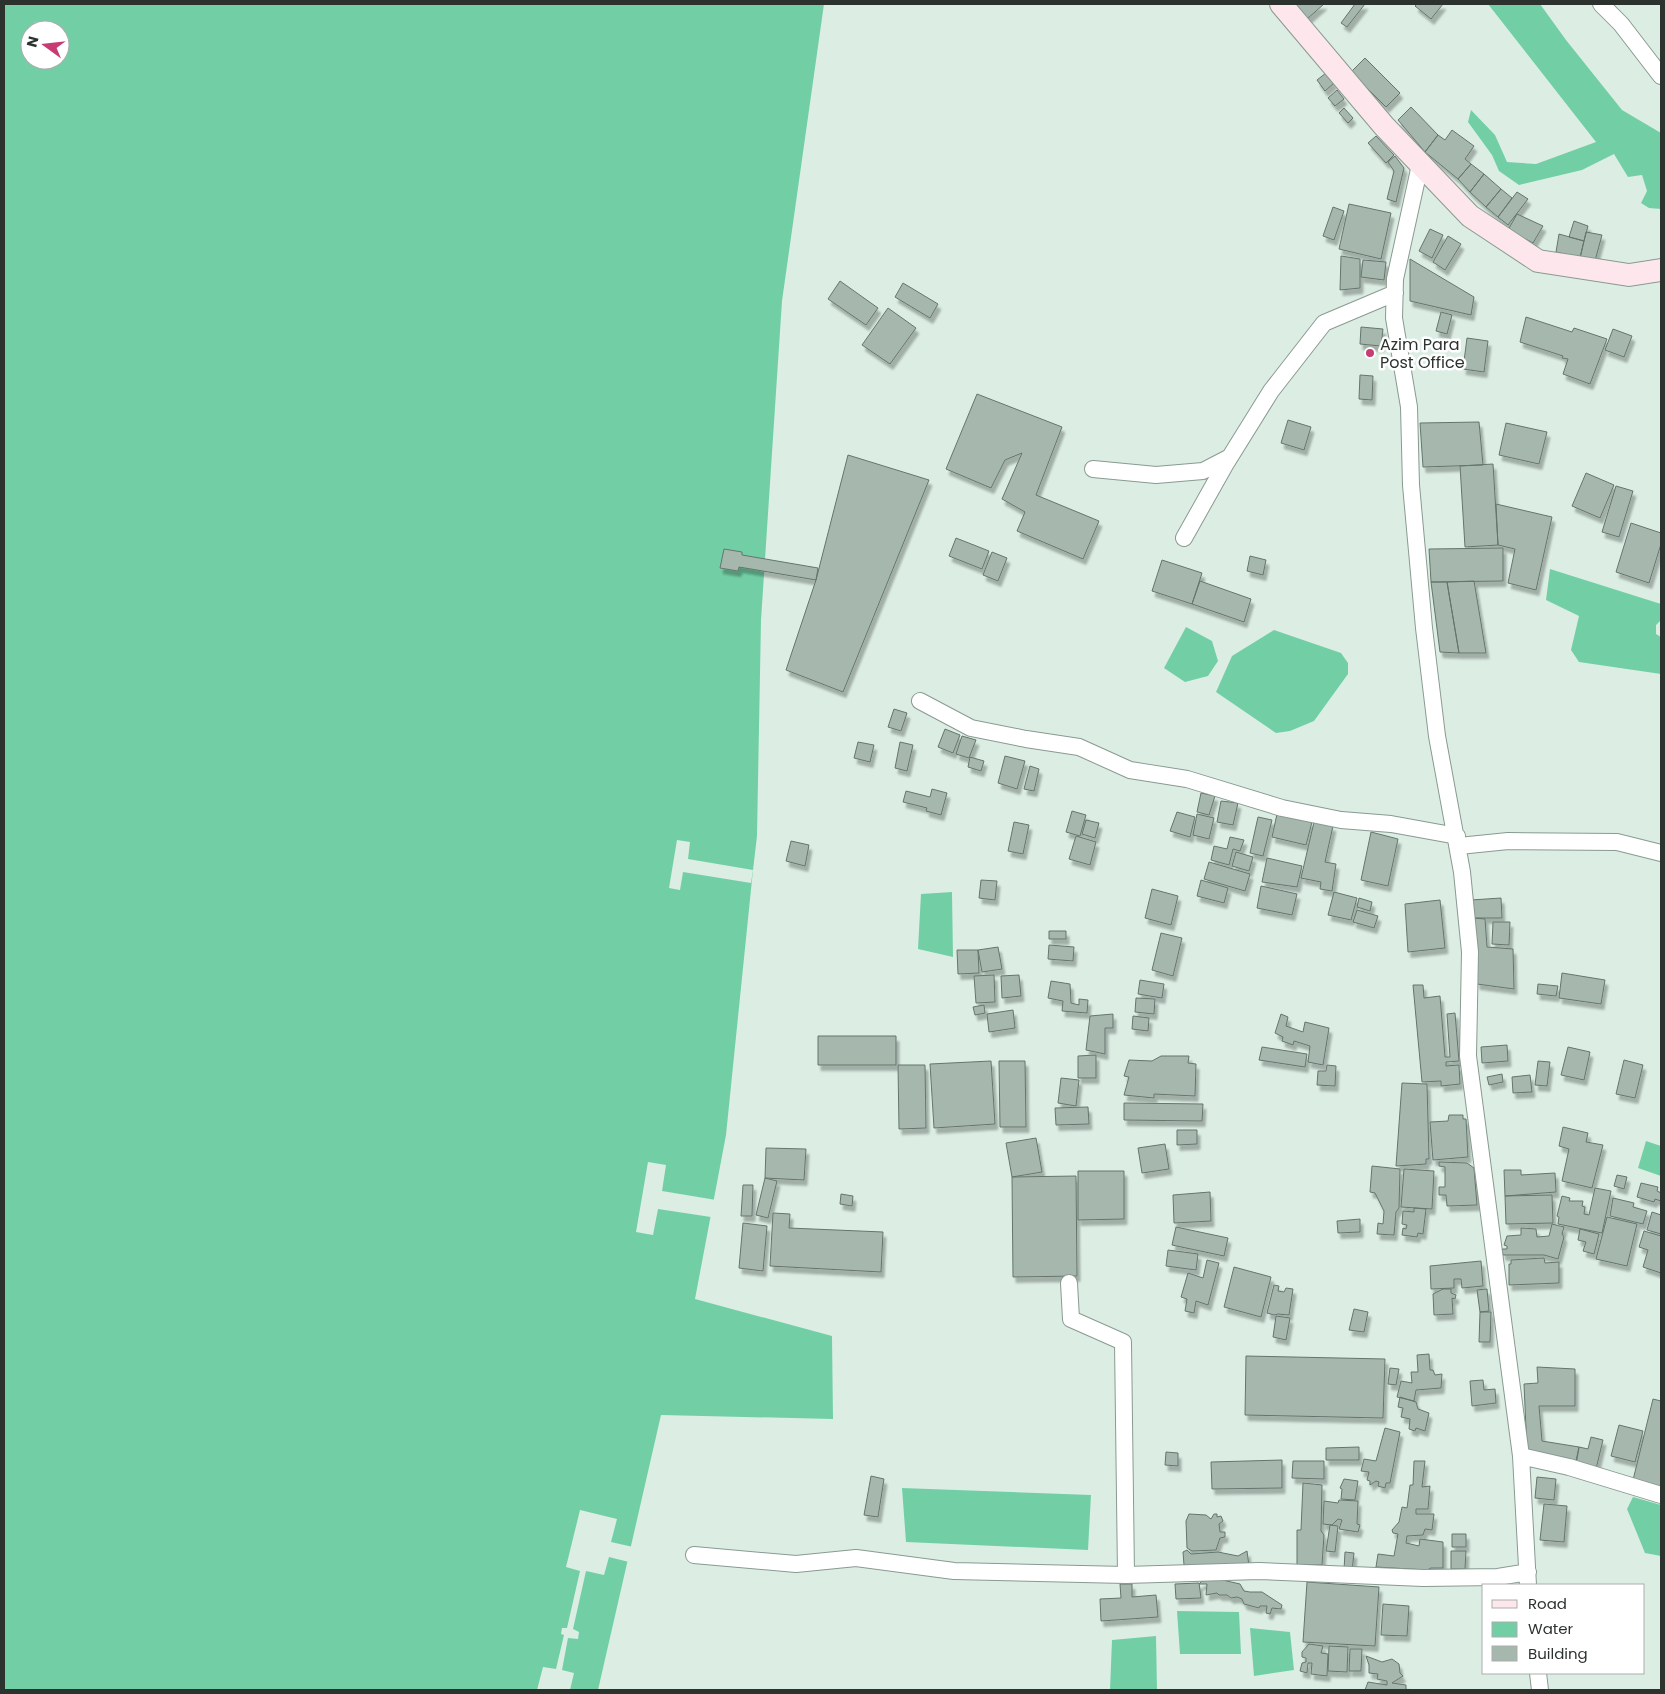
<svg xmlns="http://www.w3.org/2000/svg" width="1665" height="1694" font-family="Poppins,sans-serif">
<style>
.water{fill:#72cfa5;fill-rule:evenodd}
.pier{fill:#dceee4}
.building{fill:#a6b8ae;stroke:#65756d;filter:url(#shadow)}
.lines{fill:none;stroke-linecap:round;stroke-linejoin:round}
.minor-casing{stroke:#899a91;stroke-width:18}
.secondary-casing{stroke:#899a91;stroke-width:24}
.minor{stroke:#fff;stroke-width:16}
.secondary{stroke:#fee6ed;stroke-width:22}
.poi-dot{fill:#c63c73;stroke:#fff;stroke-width:2}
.labels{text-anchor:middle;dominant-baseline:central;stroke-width:5;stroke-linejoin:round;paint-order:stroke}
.poi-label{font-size:16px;fill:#2c332f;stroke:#fff;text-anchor:start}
</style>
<defs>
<filter id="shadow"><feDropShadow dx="3" dy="5.5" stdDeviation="1" flood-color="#0004"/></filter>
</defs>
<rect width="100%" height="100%" fill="#dceee4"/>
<path class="water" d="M4,4H824L782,301L761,620L757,836L753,870L726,1135L695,1299L832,1336L833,1419L661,1415L598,1690H4ZM30,30H60V60H30Z
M1488,4H1540L1566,40L1622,110L1661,133V209L1649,208L1641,203L1647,191L1642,175L1628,177L1614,154L1582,170L1519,185L1499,171L1492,155L1468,122L1471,110L1495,135L1507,162L1536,164L1596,142Z
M1550,569L1661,604V620L1656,625V634L1661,637V674L1579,662L1571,650L1579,616L1546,600Z
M1186,627L1212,641L1218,661L1208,676L1185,682L1164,668Z
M1274,630L1341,653L1348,663V674L1314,721L1290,731L1276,733L1216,692L1232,656Z
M952,892L953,957L918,949L921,894Z
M1646,1141L1661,1146V1176L1638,1168Z
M902,1488L1091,1495L1088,1550L906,1542Z
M1633,1497L1661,1505V1556L1645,1553L1627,1509Z
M1177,1611L1239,1612L1241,1654H1180Z
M1250,1628L1290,1632L1294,1670L1254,1676Z
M1156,1636L1157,1690H1110L1112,1640Z"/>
<path class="pier" d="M677,840L690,842L688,859L753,870L751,883L683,872L680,890L669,888Z
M648,1162L666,1165L662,1191L716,1200L711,1217L658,1209L653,1235L636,1232Z
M580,1510L617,1519L611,1542L633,1547L629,1562L609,1557L604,1575L586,1571L573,1629L579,1632L578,1639L568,1638L562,1670L574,1673L570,1690H537L543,1667L556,1669L564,1635L561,1634L562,1628H567L580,1571L566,1567Z"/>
<path class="building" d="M1293,4H1324L1307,19Z
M1355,4H1365L1347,27L1341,23Z
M1417,4H1443L1431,19L1415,6Z
M1365,58L1400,93L1386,107L1351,72Z
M1326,73L1334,83L1325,91L1317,80Z
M1337,90L1344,99L1335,106L1328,98Z
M1411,107L1438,135L1425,152L1398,120Z
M1344,108L1353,118L1348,123L1339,113Z
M1452,130L1474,146L1465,159L1471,164L1458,179L1425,152L1438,135L1445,140Z
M1376,136L1394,155L1386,163L1368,143Z
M1395,156L1404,168L1396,202L1387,199L1394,171L1388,162Z
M1471,164L1484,174L1470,192L1458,179Z
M1484,174L1501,189L1486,207L1470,192Z
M1501,189L1512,198L1498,217L1486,207Z
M1517,192L1528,199L1508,225L1498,217Z
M1349,204L1391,213L1381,259L1339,249Z
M1333,207L1344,211L1334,240L1323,236Z
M1517,214L1543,226L1533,243L1508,230Z
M1574,221L1588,226L1584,241L1569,237Z
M1430,229L1443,235L1432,258L1419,251Z
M1586,232L1602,235L1595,261L1580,258Z
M1559,234L1584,241L1580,258L1556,252Z
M1448,236L1461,244L1445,270L1433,262Z
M1341,256L1360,259V288L1340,290Z
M1410,259L1474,297L1471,315L1410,301Z
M1363,260L1386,262L1384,280L1361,277Z
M840,281L878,308L866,325L828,299Z
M903,283L938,304L930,318L895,297Z
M888,308L916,328L890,364L862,345Z
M1441,312L1452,315L1447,334L1436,331Z
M1526,317L1572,332L1574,328L1607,339L1590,384L1563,374L1568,359L1562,358L1563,356L1520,342Z
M1361,327L1383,329L1381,346L1360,344Z
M1613,329L1632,336L1624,357L1605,350Z
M1467,338L1488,341L1484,372L1463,369Z
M1360,375L1373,376L1372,400L1359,399Z
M977,394L1062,427L1036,495L1099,521L1083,559L1017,531L1025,512L1002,499L1022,453L1005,460L991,488L946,469Z
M1288,420L1311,427L1304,450L1281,443Z
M1479,422L1483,465L1423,467L1420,423Z
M1506,423L1547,432L1539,464L1499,455Z
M848,455L929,480L843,692L786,670L816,580Z
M1493,464L1498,545L1465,547L1460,466Z
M1586,473L1614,485L1600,518L1572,506Z
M1616,486L1633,491L1619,537L1602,532Z
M1496,504L1552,517L1536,590L1508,583L1515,549L1498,545Z
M1631,523L1661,533V544L1649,583L1616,572Z
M956,538L989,551L982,569L949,556Z
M1503,548V581L1431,582L1429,549Z
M724,549L742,552V555L818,568L816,580L739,567L738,571L720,568Z
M992,552L1007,558L998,581L983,575Z
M1250,556L1266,560L1263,575L1247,571Z
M1162,560L1202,573L1192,604L1152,591Z
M1200,581L1251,599L1244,622L1192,604Z
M1474,581L1486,653H1459L1447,582Z
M1431,582H1447L1459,653L1440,652Z
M894,709L907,713L901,731L888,727Z
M945,729L960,735L953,753L938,747Z
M962,736L976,740L969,758L956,754Z
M858,742L874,745L870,762L854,758Z
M900,742L913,745L907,771L895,768Z
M1005,756L1025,761L1017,789L998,783Z
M970,757L984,761L981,771L968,767Z
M1030,766L1039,769L1034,791L1024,789Z
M932,789L947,793L941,815L926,811L927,808L903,802L906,791L930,797Z
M1201,793L1215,796L1209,815L1197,812Z
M1221,801L1238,803L1233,825L1217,822Z
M1072,811L1086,815L1080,836L1066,832Z
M1177,812L1195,817L1190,837L1170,831Z
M1197,814L1214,818L1209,839L1193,835Z
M1277,814L1312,822L1306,845L1272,837Z
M1258,817L1272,820L1263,856L1250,853Z
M1086,820L1099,823L1095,838L1082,834Z
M1014,822L1029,825L1023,854L1008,851Z
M1314,822L1333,826L1325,862L1336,864L1332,891L1320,889L1321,882L1301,878Z
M1371,832L1398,839L1388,886L1361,880Z
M1076,836L1096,842L1090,865L1069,859Z
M1230,837L1244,840L1240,851L1233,849L1229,865L1211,860L1214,846L1227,849Z
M791,841L809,845L805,866L786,861Z
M1236,852L1253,857L1249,871L1232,866Z
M1267,858L1302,866L1297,887L1262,882Z
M1209,862L1250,874L1245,891L1204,879Z
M981,880L997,881L995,900L979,898Z
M1201,880L1228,888L1224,903L1197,896Z
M1261,886L1297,894L1292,915L1257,908Z
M1152,889L1178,896L1171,925L1145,918Z
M1334,892L1357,898L1351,920L1328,915Z
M1359,898L1372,902L1370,911L1357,907Z
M1501,898L1502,918H1473L1471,900Z
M1440,900L1445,948L1408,952L1405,904Z
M1357,910L1378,916L1374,928L1353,922Z
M1473,918L1485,919L1487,947L1513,949L1514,989L1477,984Z
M1493,922H1510L1509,945L1492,944Z
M1049,931H1066V939H1049Z
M1161,933L1182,938L1173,976L1152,970Z
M1049,945L1074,947L1073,961L1048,959Z
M998,947L1002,969L982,972L978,950Z
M957,950H978L979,973L958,974Z
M1562,973L1605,980L1601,1004L1559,998Z
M994,975L995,1002L976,1003L974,976Z
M1019,975L1021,996L1002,998L1001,976Z
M1140,980L1164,984L1162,998L1138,994Z
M1051,981L1070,984L1071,1003L1079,1005V999L1088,1000L1087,1013L1062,1011L1063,1001L1048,998Z
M1538,984L1558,986L1556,996L1537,994Z
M1413,985H1423L1424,998L1440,996L1445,1057H1450L1447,1014L1455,1013L1459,1061L1446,1062V1066L1459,1065L1460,1084L1441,1086V1081L1422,1082Z
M1136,998L1155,999L1154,1014L1135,1012Z
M984,1005L985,1013L975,1015L973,1007Z
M1013,1010L1015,1028L989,1032L987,1014Z
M1113,1014V1028H1105V1054L1086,1050L1090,1016Z
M1281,1014L1288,1017L1286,1026L1303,1032L1305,1022L1329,1028L1323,1065L1308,1062L1310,1046L1294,1041L1293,1045L1282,1041L1283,1037L1275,1033Z
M1133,1016L1149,1018L1148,1031L1132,1029Z
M818,1036H896V1065H818Z
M1507,1045L1508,1061L1482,1063L1481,1047Z
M1262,1047L1307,1054L1305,1067L1259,1060Z
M1568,1047L1590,1052L1584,1080L1561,1075Z
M1096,1055V1078H1078V1056Z
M1161,1056H1189L1188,1063L1196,1064L1195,1096L1154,1094V1098L1124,1095L1129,1077L1124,1076L1129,1060L1152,1061Z
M1624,1060L1643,1065L1635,1098L1616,1094Z
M991,1061L995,1124L934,1128L930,1064Z
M999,1061H1025L1026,1127H1000Z
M1538,1061L1550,1062L1547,1086L1535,1085Z
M898,1065H925L926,1128L899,1129Z
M1327,1065L1336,1066L1335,1086L1317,1085L1318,1071H1326Z
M1502,1074L1503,1082L1489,1085L1487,1077Z
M1530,1075L1532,1092L1513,1093L1512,1077Z
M1061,1078L1079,1080L1076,1106L1058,1103Z
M1402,1083L1427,1084L1429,1159H1426V1164L1396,1166Z
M1124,1103L1203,1104L1202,1121L1124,1120Z
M1088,1107L1089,1124L1056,1125L1055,1108Z
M1449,1115H1463V1119H1466L1468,1157L1433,1160L1430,1122L1448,1121Z
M1563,1127L1588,1133L1586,1142L1603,1145L1592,1188L1562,1181L1569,1149L1559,1146Z
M1177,1130H1197V1144L1177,1145Z
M1036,1138L1042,1172L1012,1177L1006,1143Z
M1165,1144L1169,1169L1142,1173L1138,1148Z
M766,1148L806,1149L804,1180L765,1178Z
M1439,1162L1467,1163L1474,1168L1477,1205L1447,1206L1446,1195H1439V1187H1445V1167L1439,1166Z
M1372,1166L1400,1169L1399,1208L1396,1212L1394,1235L1377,1234L1378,1223L1383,1224L1384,1211L1375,1193L1370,1192Z
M1404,1169L1434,1171L1432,1209L1401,1207Z
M1504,1170H1521V1175L1555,1173L1556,1192L1505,1196Z
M1078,1171H1124V1219L1078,1220Z
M1617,1175L1627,1177L1624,1189L1614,1186Z
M1076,1176L1077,1276L1013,1277L1012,1177Z
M765,1178L777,1181L768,1218L756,1215Z
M1641,1183L1658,1187L1657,1191L1661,1193V1201L1655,1199L1654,1202L1637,1197Z
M743,1185H753L752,1216H741Z
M1595,1188L1611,1191L1602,1233L1558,1224L1559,1217L1557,1216L1562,1196L1570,1198L1569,1201H1583L1582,1206L1585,1207L1584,1214L1589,1215Z
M1210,1192L1211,1221L1174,1223L1173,1195Z
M841,1194L853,1196L852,1206L840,1204Z
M1552,1195L1553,1223L1506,1224L1505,1196Z
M1613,1198L1634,1203L1633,1207L1647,1211L1643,1224L1610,1216Z
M1414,1208L1426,1209L1423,1234L1418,1233L1417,1237L1402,1235L1403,1228L1406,1229L1407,1225L1402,1224L1403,1211L1414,1212Z
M1652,1212L1661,1215V1234L1647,1230Z
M773,1213L790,1214L789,1228L883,1232L881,1272L770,1266Z
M1607,1217L1637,1224L1627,1266L1596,1259Z
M1360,1219V1232L1338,1233L1337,1221Z
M743,1223L767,1226L763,1271L739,1268Z
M1552,1224L1564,1227L1562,1234L1564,1237L1558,1259L1544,1255H1503L1502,1249H1507V1246L1504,1245L1507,1236L1521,1235V1228L1536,1229L1537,1237L1549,1236Z
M1176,1227L1228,1238L1224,1256L1172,1245Z
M1580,1229L1599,1234L1594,1254L1583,1251L1586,1242L1578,1240Z
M1644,1231L1661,1236V1273L1643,1267L1648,1250L1639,1247Z
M1168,1250L1198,1254L1196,1270L1166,1266Z
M1544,1258L1545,1263L1559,1262V1283L1509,1285V1264H1511V1260Z
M1207,1260L1219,1263L1208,1305L1196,1301L1194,1313L1185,1311L1187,1299L1181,1297L1188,1273L1203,1278Z
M1481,1261L1483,1286L1462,1288L1461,1279H1454V1288L1431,1289L1430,1266Z
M1234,1267L1271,1277L1261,1317L1224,1307Z
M1274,1285L1279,1286L1278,1291L1284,1292L1286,1288L1293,1289L1289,1315L1278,1314L1274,1315L1267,1313Z
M1443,1289H1451V1293L1456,1295L1455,1299L1452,1298L1453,1314L1434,1315L1433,1294Z
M1487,1289L1489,1311L1480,1312L1477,1290Z
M1354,1309L1368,1312L1364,1332L1349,1330Z
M1480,1312H1491L1490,1342H1479Z
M1276,1316L1290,1318L1286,1340L1273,1337Z
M1429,1354L1430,1370H1433L1435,1375L1442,1374L1441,1388L1416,1390L1414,1401L1397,1397L1401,1381L1412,1383L1411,1372H1418L1417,1355Z
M1246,1356L1385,1359L1383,1418L1245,1415Z
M1537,1367L1575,1369V1406H1539L1542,1441L1579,1447L1576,1461L1527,1451L1524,1384L1538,1383Z
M1390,1368L1399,1369L1396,1385L1388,1384Z
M1483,1380L1484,1390L1495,1389L1496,1403L1472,1406L1470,1381Z
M1400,1397L1416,1402L1418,1409L1429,1413L1425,1431L1416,1428L1415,1431L1409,1429L1410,1419L1401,1417L1403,1408L1398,1407Z
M1653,1399L1661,1401V1487L1633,1480Z
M1619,1425L1643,1431L1635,1462L1611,1456Z
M1385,1428L1400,1432L1390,1483H1386L1385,1488L1378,1486L1379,1482L1376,1481L1370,1485V1481L1367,1480L1369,1472L1361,1471L1364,1459L1376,1461Z
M1591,1437L1603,1440L1596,1469L1576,1465L1579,1447L1588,1449Z
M1359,1447V1460H1326V1448Z
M1166,1452L1178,1453V1466L1165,1465Z
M1282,1460V1488L1212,1489L1211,1462Z
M1293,1461H1324V1479L1292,1478Z
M1414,1461H1425L1422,1487L1430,1486L1428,1509H1416V1514H1434L1432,1530L1425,1529L1423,1535L1407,1536L1406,1543L1419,1546L1420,1539L1443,1542V1568H1431L1427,1570L1376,1567L1378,1554L1394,1556L1398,1534L1393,1533L1392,1530L1399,1522L1402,1507L1407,1508L1410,1485H1413Z
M871,1476L884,1479L878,1517L864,1515Z
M1537,1477L1556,1479L1554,1500L1535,1498Z
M1344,1479L1358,1481L1355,1500L1341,1499L1342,1489L1340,1488Z
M1303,1483L1322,1485L1321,1531L1324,1535L1322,1565H1297V1530H1301Z
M1339,1500L1358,1501L1357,1524L1360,1525L1358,1532L1339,1529L1342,1520L1338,1519L1332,1525L1323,1524L1324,1501L1338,1503Z
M1544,1504L1567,1506L1564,1542L1540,1540Z
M1189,1514L1206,1515L1211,1519L1214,1514H1217V1517L1221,1516L1223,1521L1219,1524L1220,1532H1225V1537L1220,1538L1216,1550L1192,1551L1187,1548L1186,1521Z
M1330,1525L1338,1526L1335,1552L1326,1551Z
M1452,1534H1466V1547H1452Z
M1187,1550L1191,1554L1218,1552L1238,1556L1247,1551L1249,1566L1184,1565L1183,1552Z
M1451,1551H1466L1465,1569H1451Z
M1345,1552L1354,1553L1352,1571L1344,1570Z
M1218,1579L1240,1584L1244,1591L1250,1592H1262L1282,1605L1281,1609L1272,1608L1270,1614L1266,1613L1267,1606H1260L1259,1608L1244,1604L1242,1599L1237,1597L1231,1598L1227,1595H1219L1217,1593L1206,1595L1207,1584H1199L1202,1581Z
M1307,1582L1379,1587L1375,1646L1303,1642Z
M1199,1583L1201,1598L1176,1599L1175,1584Z
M1120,1584H1132V1597L1156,1595L1158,1617L1101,1621L1100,1599L1121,1598Z
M1383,1604L1409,1606L1407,1636L1381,1635Z
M1309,1644L1323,1646L1321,1653L1328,1654L1327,1676L1311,1674L1312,1663H1308L1307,1673L1300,1671L1302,1663L1306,1662V1658L1302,1657V1652Z
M1329,1646L1348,1647L1347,1672L1328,1671Z
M1350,1649H1362L1361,1671H1349Z
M1366,1656L1382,1662L1392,1659L1399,1664L1400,1673L1403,1676L1392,1683L1406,1685V1690H1365L1368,1682L1387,1685V1681L1377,1679L1378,1674L1369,1673V1665Z"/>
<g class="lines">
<g class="minor-casing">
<path id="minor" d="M1601,4L1621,24L1661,76
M1420,165L1395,279L1394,318L1409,407L1411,485L1424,628L1437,736L1462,872L1470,952L1468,1056L1521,1456L1528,1585
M1093,469L1156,475L1203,471L1230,457
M1184,538L1225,465L1271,391L1324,323L1395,293
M920,701L971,728L1026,739L1079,747L1130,770L1187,779L1282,808L1341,820L1391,824L1457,836
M1459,846L1508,841L1617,842L1661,853
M1069,1283L1071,1319L1123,1342L1126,1575
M1521,1456L1569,1467L1661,1495
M694,1555L796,1564L856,1558L954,1571L1126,1575L1259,1571L1423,1578L1498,1577L1528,1572
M1538,1673L1540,1690"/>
</g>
<g class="secondary-casing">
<path id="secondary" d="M1281,4L1384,126L1470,216L1538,261L1629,275L1661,270"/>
</g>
<use href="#minor" class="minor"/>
<use href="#secondary" class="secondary"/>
</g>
<circle class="poi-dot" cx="1370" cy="353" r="5"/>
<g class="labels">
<g class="poi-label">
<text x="1380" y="344">Azim Para<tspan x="1380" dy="18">Post Office</tspan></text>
</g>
</g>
<rect width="1665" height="1694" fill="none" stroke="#2c332f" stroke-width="10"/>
<rect x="1482" y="1584" width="162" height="90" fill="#ffffff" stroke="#abadac"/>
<rect x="1492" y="1600" width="25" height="8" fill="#fee6ed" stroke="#abadac"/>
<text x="1528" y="1609" font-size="15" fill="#2c332f">Road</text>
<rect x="1492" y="1622" width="25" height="15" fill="#72cfa5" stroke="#abadac"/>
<text x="1528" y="1634" font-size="15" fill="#2c332f">Water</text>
<rect x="1492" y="1646" width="25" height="15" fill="#a6b8ae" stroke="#abadac"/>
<text x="1528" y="1659" font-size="15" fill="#2c332f">Building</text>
<g transform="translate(45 45) rotate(285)"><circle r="24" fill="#ffffff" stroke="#abadac"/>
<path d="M0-4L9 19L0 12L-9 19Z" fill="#c63c73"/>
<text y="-8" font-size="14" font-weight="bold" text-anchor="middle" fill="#2c332f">N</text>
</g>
</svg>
